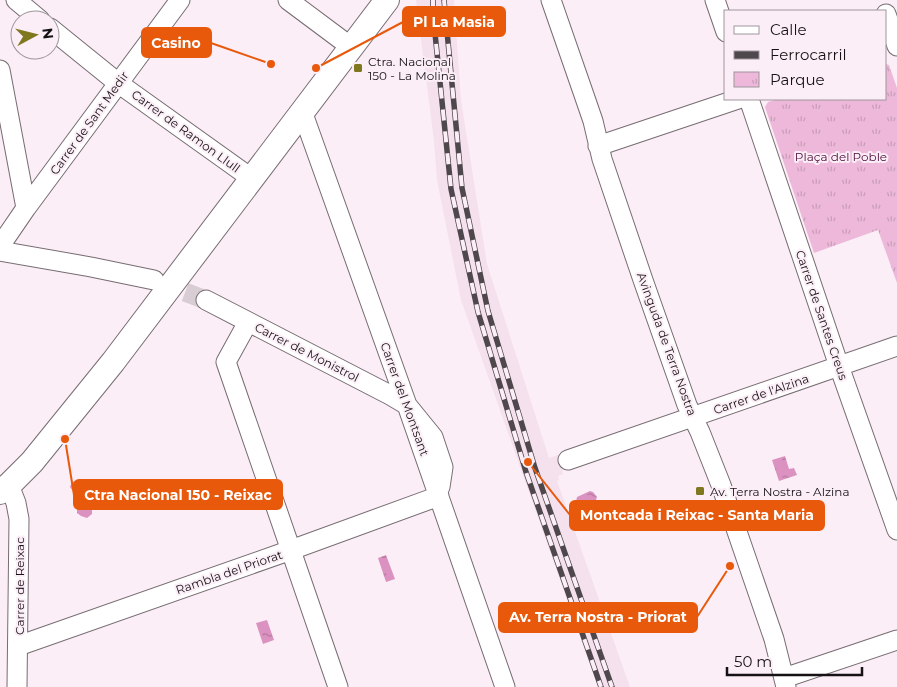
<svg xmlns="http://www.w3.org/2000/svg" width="897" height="687" font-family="Montserrat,sans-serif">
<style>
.built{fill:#f5e0ed}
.park{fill:url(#park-tufts)}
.water{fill:url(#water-ripples)}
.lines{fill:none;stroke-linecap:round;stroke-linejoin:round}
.minor-tunnel{stroke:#d9cdd4;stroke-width:19;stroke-dasharray:19 9;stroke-linecap:butt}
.minor-casing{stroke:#776c72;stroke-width:21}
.major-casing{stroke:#776c72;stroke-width:26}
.minor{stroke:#fff;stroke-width:19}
.major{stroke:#fff;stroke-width:24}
.rail-casing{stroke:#4e474b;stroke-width:5.5}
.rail{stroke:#fbeef6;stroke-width:4;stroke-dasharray:11;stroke-linecap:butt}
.poi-dot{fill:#80781e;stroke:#fbeef6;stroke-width:2}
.labels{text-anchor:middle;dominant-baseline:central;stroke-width:4;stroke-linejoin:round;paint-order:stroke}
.poi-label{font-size:12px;fill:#161214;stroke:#fbeef6;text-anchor:start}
.street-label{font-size:12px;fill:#161214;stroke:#fbeef6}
.park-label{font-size:12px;fill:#4b0a3a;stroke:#fbeef6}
.leader{fill:none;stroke:#e8590c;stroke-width:2}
.callout-dot{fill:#e8590c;stroke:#fbeef6;stroke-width:2}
.callout{fill:#e8590c;stroke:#e8590c;stroke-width:2}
.callout-label{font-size:14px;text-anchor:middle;font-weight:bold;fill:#fff}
</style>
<defs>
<pattern id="park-tufts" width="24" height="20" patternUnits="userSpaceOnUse" patternTransform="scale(1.25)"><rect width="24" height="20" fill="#edb8d9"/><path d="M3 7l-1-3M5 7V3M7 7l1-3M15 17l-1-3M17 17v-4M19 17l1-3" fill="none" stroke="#ca9db9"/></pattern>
<pattern id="water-ripples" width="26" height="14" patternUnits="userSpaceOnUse" patternTransform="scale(1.25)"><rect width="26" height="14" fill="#db92c1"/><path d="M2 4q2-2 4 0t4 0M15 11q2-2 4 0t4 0" fill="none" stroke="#b1769c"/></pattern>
</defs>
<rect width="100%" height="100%" fill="#fbeef6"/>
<path class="built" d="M416,0H454L461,100L487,264L549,458L561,454L566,468L562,469L563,474L558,476L559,480L557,481L630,687H598L461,300L437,180L434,141Z"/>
<path class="park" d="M886,64L889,65L897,88V283L878,230L814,253L765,107L768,102L778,99H886Z"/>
<path class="water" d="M785,456L789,469L794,468L797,475L779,481L772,460Z
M76,481L81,482L83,485V493L92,509V514L87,518L81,516L77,513V497L70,487L72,482Z
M590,491L593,492L597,497L596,500L590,506L591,509L595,512L591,519L578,514L575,506L577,497Z
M386,555L395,579L386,582L378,558Z
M267,620L274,640L263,644L256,623Z"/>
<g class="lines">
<path class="minor-tunnel" d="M159,282L206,300"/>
<g class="minor-casing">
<path id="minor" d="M16,0L40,20
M288,0L351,47
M551,0L583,92L593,121L602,159L643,280L687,405L700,432L721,485L774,639L786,687
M715,0L726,32
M886,14L897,46
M50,28L118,83L251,178
M0,70L26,208
M749,99L839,366L897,530
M302,111L407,405L505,687
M598,146L738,99
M0,246L26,208L180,0
M0,251L91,267L154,280
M206,300L390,395L407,405L433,437L443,467L440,487
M248,322L226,362L338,687
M568,460L897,346
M9,485L16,503L19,519L17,687
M18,646L291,550L439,496
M784,678L897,640"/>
</g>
<g class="major-casing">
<path id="major" d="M0,492L9,485L32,462L113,362L387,0"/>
</g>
<use href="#minor" class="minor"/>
<use href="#major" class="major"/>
<g class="rail-casing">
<path id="rail" d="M433,0V14L451,189L478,312L526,472L601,687
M444,0L462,188L488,311L535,468L612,687"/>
</g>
<use href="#rail" class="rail"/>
</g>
<g class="poi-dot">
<rect x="353" y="63" width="10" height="10" rx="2.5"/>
<rect x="695" y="486" width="10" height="10" rx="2.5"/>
</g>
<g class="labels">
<g class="poi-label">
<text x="368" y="61">Ctra. Nacional<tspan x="368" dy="14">150 - La Molina</tspan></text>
<text x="710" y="491">Av. Terra Nostra - Alzina</text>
</g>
<g class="street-label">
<text transform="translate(89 123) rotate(-54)">Carrer de Sant Medir</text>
<text transform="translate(186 131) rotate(36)">Carrer de Ramon Llull</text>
<text transform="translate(822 315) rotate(71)">Carrer de Santes Creus</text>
<text transform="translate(667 344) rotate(70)">Avinguda de Terra Nostra</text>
<text transform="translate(307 352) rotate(27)">Carrer de Monistrol</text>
<text transform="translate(761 394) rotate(-19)">Carrer de l'Alzina</text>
<text transform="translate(405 399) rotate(70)">Carrer del Montsant</text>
<text transform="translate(229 572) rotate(-19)">Rambla del Priorat</text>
<text transform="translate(19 586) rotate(-90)">Carrer de Reixac</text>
</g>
<g class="park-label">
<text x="841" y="156">Plaça del Poble</text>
</g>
</g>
<path class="leader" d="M316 68L403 22M271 64L211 43M65 439L74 495M528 462L570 515M730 566L697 617"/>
<g class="callout-dot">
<circle cx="316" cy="68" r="5"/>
<circle cx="271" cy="64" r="5"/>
<circle cx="65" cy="439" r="5"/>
<circle cx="528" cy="462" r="5"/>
<circle cx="730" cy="566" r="5"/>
</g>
<g class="callout">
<rect x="403" y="7" width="102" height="29" rx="5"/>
<rect x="142" y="28" width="69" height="29" rx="5"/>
<rect x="74" y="480" width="208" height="29" rx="5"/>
<rect x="570" y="501" width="254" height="29" rx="5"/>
<rect x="499" y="603" width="198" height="29" rx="5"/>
</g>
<g class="callout-label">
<text x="454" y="27">Pl La Masia</text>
<text x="176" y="48">Casino</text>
<text x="178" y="500">Ctra Nacional 150 - Reixac</text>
<text x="697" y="520">Montcada i Reixac - Santa Maria</text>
<text x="598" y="622">Av. Terra Nostra - Priorat</text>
</g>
<rect x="724" y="10" width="162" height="90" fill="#fbeef6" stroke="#9f969c"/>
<rect x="734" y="26" width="25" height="8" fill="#ffffff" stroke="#9f969c"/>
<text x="770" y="35" font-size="15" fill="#161214">Calle</text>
<rect x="734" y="51" width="25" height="8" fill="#4e474b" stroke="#9f969c"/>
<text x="770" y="60" font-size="15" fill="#161214">Ferrocarril</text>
<rect x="734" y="72" width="25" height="15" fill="url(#park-tufts)" stroke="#9f969c"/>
<text x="770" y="85" font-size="15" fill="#161214">Parque</text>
<g transform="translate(35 35) rotate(83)"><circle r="24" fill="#fbeef6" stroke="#9f969c"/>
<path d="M0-4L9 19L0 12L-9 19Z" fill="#80781e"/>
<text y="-8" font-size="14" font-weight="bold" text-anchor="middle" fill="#161214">N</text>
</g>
<path d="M727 667v8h135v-8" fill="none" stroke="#161214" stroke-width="2.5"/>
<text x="734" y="667" font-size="15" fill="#161214" stroke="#fbeef6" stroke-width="4" paint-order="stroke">50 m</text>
</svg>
